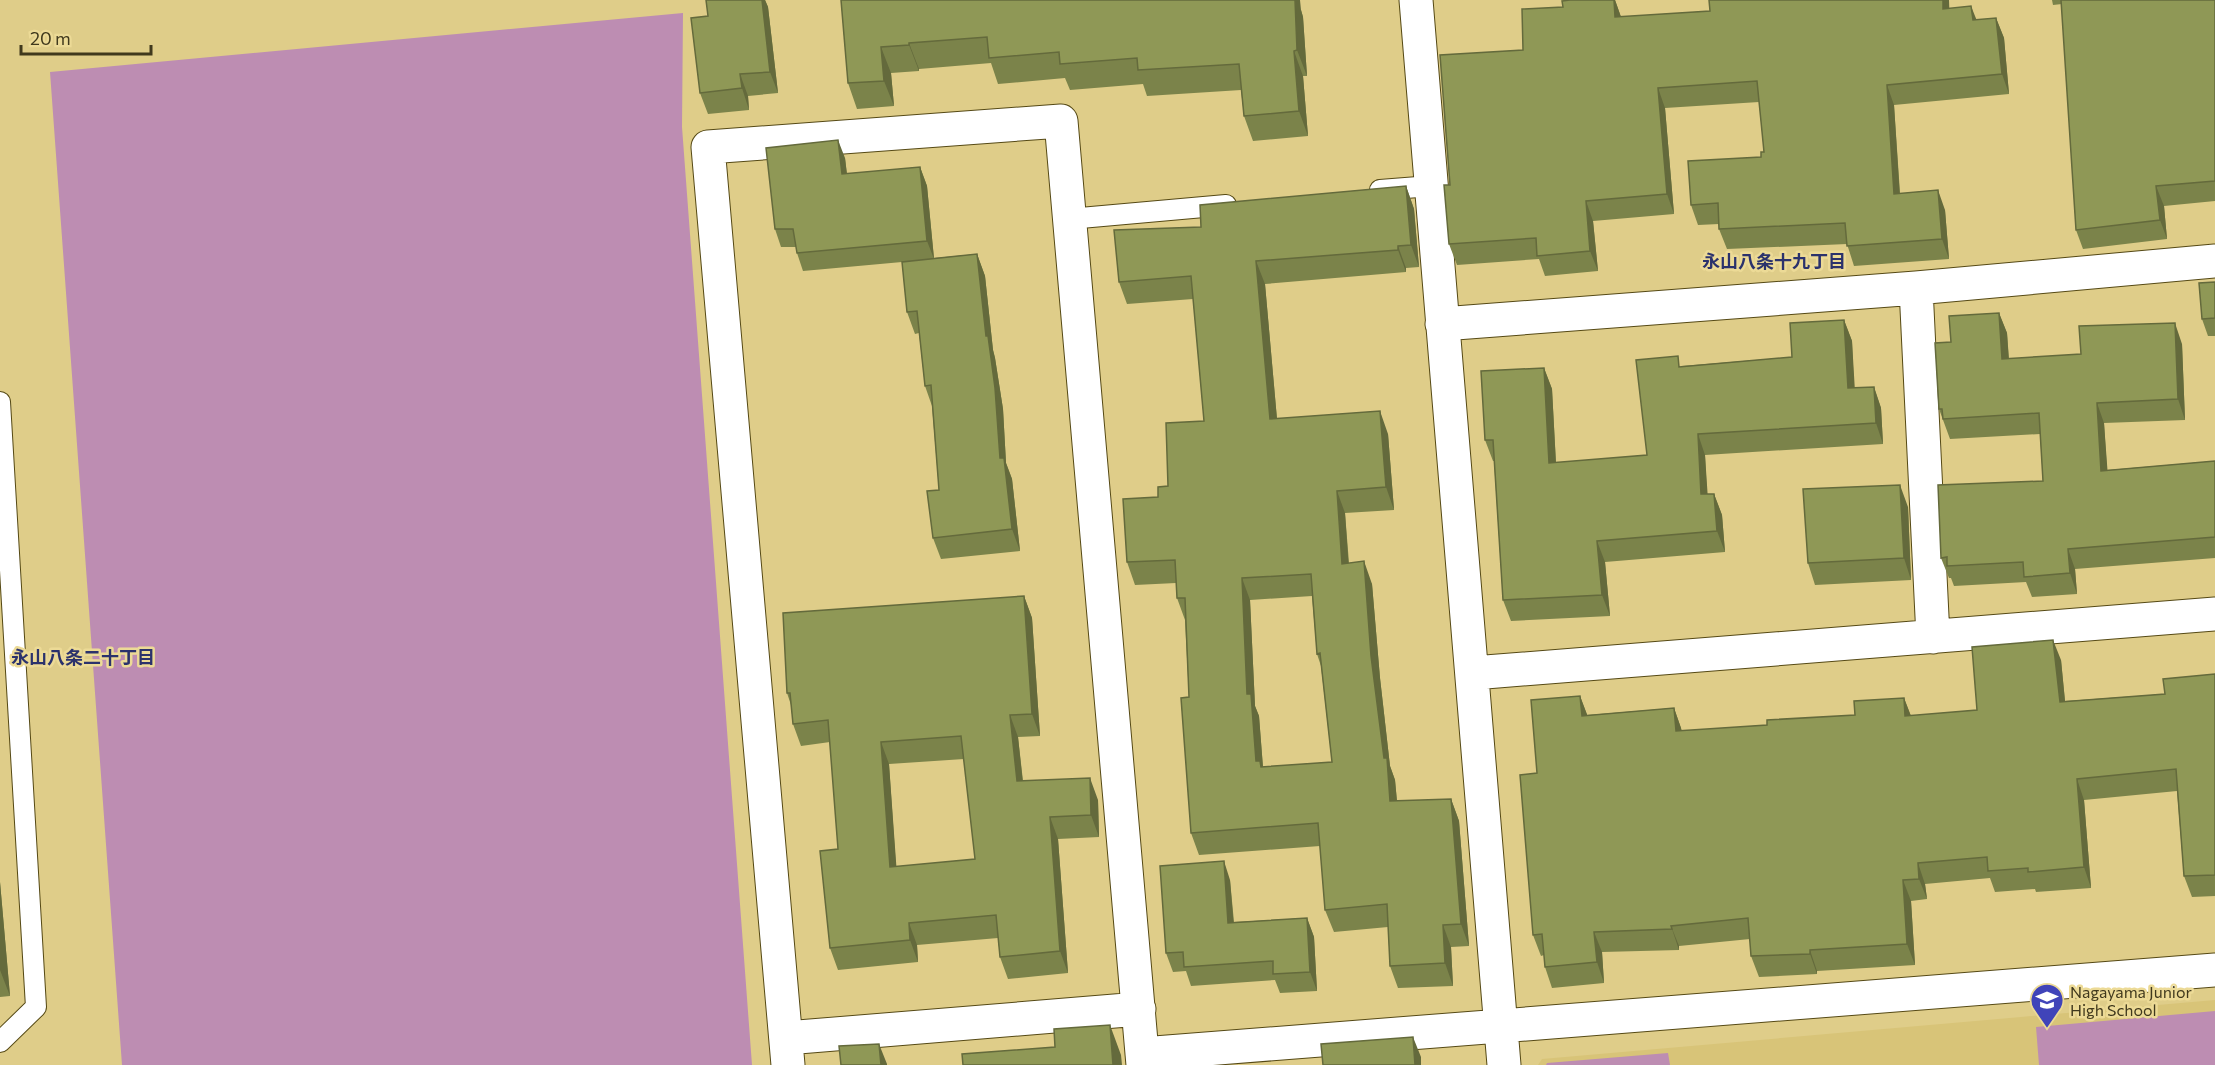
<svg xmlns="http://www.w3.org/2000/svg" width="2215" height="1065" font-family="Commissioner,'Noto Sans JP',sans-serif">
<style>
.built{fill:#d8c478}
.green{fill:#bd8db2}
.lines{fill:none;stroke-linecap:round;stroke-linejoin:round}
.service-casing{stroke:#554915;stroke-width:22}
.minor-casing{stroke:#554915;stroke-width:35}
.service{stroke:#fff;stroke-width:20}
.minor{stroke:#fff;stroke-width:33}
.wall{fill:#7b834a;fill-rule:evenodd}
.shaded-wall{fill:#646a3c}
.building{fill:#8f9856;stroke:#646a3c;stroke-width:1.5;fill-rule:evenodd}
.labels{text-anchor:middle;dominant-baseline:central;stroke-width:5;stroke-linejoin:round;paint-order:stroke}
.poi-label{font-size:16px;fill:#40391d;stroke:#ecda96;text-anchor:start}
.neighbourhood-label{font-size:18px;font-weight:bold;fill:#2b326c;stroke:#ecda96}
</style>
<rect width="100%" height="100%" fill="#dfcd89"/>
<path class="built" d="M2215,1000V1065H1538L1542,1059Z"/>
<path class="green" d="M683,13L682,127L752,1065H122L50,72Z
M2215,1011V1065H2039L2036,1027Z
M1668,1053L1670,1065H1546L1547,1063Z"/>
<g class="lines">
<g class="service-casing">
<path id="service" d="M1380,190L1431,186
M1069,219L1226,205
M0,402L36,1007L0,1042"/>
</g>
<g class="minor-casing">
<path id="minor" d="M1416,0L1504,1065
M1916,288L1933,637
M1442,324L1916,288L2215,261
M1473,673L2215,614
M786,1038L1139,1009
M1142,1054L2215,970
M788,1065L708,147L1061,121L1143,1065"/>
</g>
<use href="#service" class="service"/>
<use href="#minor" class="minor"/>
</g>
<path class="wall" d="M706,0H765L768,7L778,93L748,96L749,110L708,114L700,93L708,16Z
M841,0L1301,10L1303,17L1307,76H1303L1308,136L1253,141L1244,116L1241,90L1147,96L1143,84L1070,90L1065,78L998,84L991,63L919,69V71L891,73L894,106L857,109L848,83Z
M1570,0H1615L1621,17L1710,11L1709,0H1949V8L1976,20L1996,18L2004,38L2009,94L1894,105L1900,193L1945,210L1949,259L1854,266L1847,244L1727,249L1719,229V224L1698,225L1691,205L1761,157L1764,152L1759,102L1665,108L1674,214L1593,221L1598,271L1545,276L1539,259L1457,265L1449,244L1450,185L1523,50Z
M2052,0H2215V201L2164,206L2167,239L2083,249L2076,230L2062,4L2053,5Z
M845,158L847,174L920,167L927,186L934,258L977,254L985,276L993,350L995,358L1003,409L1006,463L1012,479L1020,551L941,559L933,538L939,490L932,406L925,386L919,333L915,334L907,312L902,262L803,271L797,253L796,247H781L775,229Z
M1406,186L1414,209L1419,267L1406,268V272L1265,284L1277,419L1388,434L1394,510L1345,513L1349,563L1372,584L1380,678L1390,766L1395,780L1397,801L1451,799L1459,821L1469,946L1451,947L1453,986L1398,988L1390,966L1388,927L1334,932L1325,910L1320,846L1199,855L1191,833L1189,697L1185,620L1177,598L1176,583L1135,585L1127,562L1158,497L1168,486L1204,421L1193,299L1127,304L1119,282L1201,227ZM1312,596L1317,654L1321,666L1332,762L1263,767L1259,716L1255,706L1250,600Z
M2215,282V336H2208L2202,319Z
M1999,313L2007,333L2009,359L2081,354L2182,344L2185,420L2104,423L2107,470L2215,461V558L2075,569L2077,594L2032,597L2026,582L1954,586L1951,578H1949L1941,558L2043,481L2040,434L1950,439L1939,409L1951,342Z
M1844,320L1852,341L1854,388L1874,387L1881,408L1883,444L1705,455L1707,494H1714L1722,515L1725,552L1605,562L1610,616L1511,621L1503,600L1494,461H1493L1485,440L1544,368L1552,389L1556,463L1647,455L1681,366L1792,357Z
M1908,507L1911,580L1815,585L1808,563Z
M1024,596L1032,618L1040,736L1018,737L1023,781L1098,800L1099,837L1058,839L1068,973L1008,979L1000,957L998,938L917,945L918,962L838,970L830,948L838,849L830,742L801,746L793,724L791,705L787,693ZM964,759L975,859L896,867L889,764Z
M2061,660L2065,701L2165,694L2215,674V896L2192,897L2184,876L2177,791L2084,800L2091,888L2036,892L2035,889L1995,892L1990,878L1925,884L1927,899L1911,901L1915,965L1817,971V974L1759,977L1751,956L1750,939L1679,946V950L1602,952L1604,983L1552,988L1545,967L1544,955L1541,956L1533,935L1537,773L1580,696L1587,715L1674,708L1682,731L1767,725L1855,715L1904,698L1911,716L1977,710Z
M1230,880L1234,922L1307,918L1314,937L1317,991L1280,993L1275,980L1191,986L1186,971L1173,972L1166,953Z
M0,882L10,996L0,997Z"/>
<path class="shaded-wall" d="M762,0H765L768,7L778,93L770,72Z
M1295,0H1300L1301,10L1303,17L1307,76L1297,50Z
M1614,0H1615L1621,17H1615Z
M1943,0H1949L1950,29L1943,9Z
M1971,6L1979,26L1973,20Z
M1996,18L2004,38L2009,94L2002,74Z
M909,43L919,69V71L909,45Z
M881,47L891,73L894,106L884,81Z
M1294,51L1303,76L1308,136L1299,111Z
M740,74L748,96L749,110L742,88Z
M1887,85L1894,105L1901,214L1894,194Z
M1658,88L1665,108L1674,214L1667,194Z
M838,140L845,158L849,193L842,174Z
M920,167L927,186L934,259L927,241Z
M1406,186L1414,209L1419,267L1411,245Z
M2156,186L2164,206L2167,239L2160,220Z
M1938,190L1945,210L1949,259L1942,239Z
M1586,201L1593,221L1598,271L1590,251Z
M1398,246L1406,268V272L1398,250Z
M977,254L985,276L993,350L995,358L1003,409L1006,463L1012,479L1020,551L1012,529L1000,458Z
M1256,261L1265,284L1279,442L1270,419Z
M1999,313L2007,333L2010,379L2002,359Z
M1844,320L1852,341L1856,409L1848,388Z
M2175,323L2182,344L2185,420L2178,399Z
M1544,368L1552,389L1557,484L1549,463Z
M1874,387L1881,408L1883,444L1876,423Z
M2097,403L2104,423L2109,491L2101,471Z
M1380,411L1388,434L1394,510L1386,487Z
M1698,434L1705,455L1709,515L1701,494Z
M1900,485L1908,507L1911,580L1904,558Z
M1337,491L1345,513L1350,586L1342,564Z
M1714,494L1722,515L1725,552L1717,531Z
M1597,541L1605,562L1610,616L1602,595Z
M2068,549L2075,569L2077,594L2070,573Z
M1364,561L1372,584L1380,678L1390,766L1395,780L1399,824L1390,801L1384,758L1371,656Z
M1242,578L1250,600L1255,706L1259,716L1263,768L1269,783L1256,761L1247,694Z
M1024,596L1032,618L1040,736L1032,714Z
M2053,640L2061,660L2067,722L2060,702Z
M1580,696L1588,717L1582,716Z
M1904,698L1912,719L1905,716Z
M1674,708L1681,728L1683,752L1676,731Z
M1010,715L1018,737L1025,803L1017,781Z
M881,742L889,764L898,889L890,867Z
M1090,778L1098,800L1099,837L1091,815Z
M2077,779L2084,800L2091,888L2084,867Z
M1451,799L1459,821L1469,946L1461,924Z
M1050,817L1058,839L1068,973L1060,951Z
M1224,861L1230,880L1235,941L1228,923Z
M1918,863L1925,884L1927,899L1919,879Z
M1903,880L1911,901L1915,965L1907,944Z
M0,882L10,996L0,970Z
M1307,918L1314,937L1317,991L1310,972Z
M909,923L917,945L918,962L910,940Z
M1443,925L1451,947L1453,986L1445,963Z
M1671,926L1679,946V950Z
M1594,932L1602,952L1604,983L1597,962Z
M1810,950L1817,971V974L1810,954Z
M1110,1025L1121,1055L1122,1065H1113Z
M1413,1037L1421,1057V1065H1415Z
M879,1044L887,1064V1065H881Z"/>
<path class="building" d="M706,0H762L770,72L740,74L742,88L700,93L691,18L708,16Z
M841,0H1295L1297,50L1294,51L1299,111L1244,116L1239,64L1138,70L1137,58L1060,64L1059,52L989,58L987,37L909,43V45L881,47L884,81L848,83Z
M1570,0H1614L1615,17L1710,11L1709,0H1943V9L1971,6L1973,20L1996,18L2002,74L1887,85L1894,194L1938,190L1942,239L1847,246L1845,223L1719,229L1718,203L1691,205L1688,161L1761,157V152H1764L1757,81L1658,88L1667,194L1586,201L1590,251L1537,256L1536,238L1449,244L1444,185H1450L1440,55L1523,50L1522,9L1563,7L1562,1Z
M2061,0H2215V181L2156,186L2160,220L2076,230Z
M838,140L842,174L920,167L927,241L797,253L793,229H775L766,148Z
M1406,186L1411,245L1398,246V250L1256,261L1270,419L1380,411L1386,487L1337,491L1342,564L1364,561L1371,656L1384,758H1387L1390,801L1451,799L1461,924L1443,925L1445,963L1390,966L1387,904L1325,910L1318,823L1191,833L1181,698L1189,697L1185,598H1177L1175,560L1127,562L1123,499L1158,497V487L1168,486L1166,423L1204,421L1191,276L1119,282L1114,230L1201,227L1200,205ZM1311,574L1317,654L1320,653L1332,762L1261,767L1260,761H1256L1251,694H1247L1242,578Z
M977,254L986,336H988L995,388L1000,458H1004L1012,529L933,538L927,491L939,490L931,385L925,386L917,311L907,312L902,262Z
M2215,282V318L2202,319L2199,283Z
M1999,313L2002,359L2081,354L2079,326L2175,323L2178,399L2097,403L2101,471L2215,461V537L2068,549L2070,573L2024,577L2023,562L1947,566V557L1941,558L1938,485L2043,481L2039,413L1943,419L1942,409H1939L1935,343L1951,342L1949,316Z
M1844,320L1848,388L1874,387L1876,423L1698,434L1701,494H1714L1717,531L1597,541L1602,595L1503,600L1493,440H1485L1481,371L1544,368L1549,463L1647,455L1636,360L1678,356L1679,367L1792,357L1790,323Z
M1900,485L1904,558L1808,563L1803,489Z
M1024,596L1032,714L1010,715L1017,781L1090,778L1091,815L1050,817L1060,951L1000,957L996,915L909,923L910,940L830,948L820,851L838,849L828,720L793,724L790,693H787L783,613ZM961,736L975,859L890,867L881,742Z
M2053,640L2060,702L2165,694L2163,679L2215,674V875L2184,876L2176,769L2077,779L2084,867L2028,872V868L1988,871L1987,857L1918,863L1919,879L1903,880L1907,944L1810,950V954L1751,956L1748,918L1671,926L1672,929L1594,932L1597,962L1545,967L1542,934L1533,935L1520,775L1537,773L1531,700L1580,696L1582,716L1674,708L1676,731L1767,725V720L1855,715L1854,701L1904,698L1905,716L1977,710L1972,647Z
M1224,861L1228,923L1307,918L1310,972L1273,974V961L1184,967L1183,952L1166,953L1160,866Z
M1110,1025L1113,1065H963L962,1054L1055,1047L1054,1029Z
M1413,1037L1415,1065H1323L1321,1044Z
M879,1044L881,1065H841L839,1046Z"/>
<defs>
<g id="school-pin" transform="scale(1.725)"><path d="M0 17L-7.5 6A9.5 9.5 0 1 1 7.5 6Z" fill="#4044b9" stroke="#ecda96"/><path d="M0-5L7-2L0 1L-7-2ZM-4 1L0 2.5L4 1V4Q0 6-4 4Z" fill="#fff"/></g>
</defs>
<g fill-rule="evenodd">
<use href="#school-pin" x="2047" y="1000"/>
</g>
<g class="labels">
<g class="poi-label">
<text x="2070" y="991">Nagayama Junior<tspan x="2070" dy="18">High School</tspan></text>
</g>
<g class="neighbourhood-label">
<text x="1774" y="261">永山八条十九丁目</text>
<text x="83" y="657">永山八条二十丁目</text>
</g>
</g>
<path d="M21 45v9h130v-9" fill="none" stroke="#40391d" stroke-width="3"/>
<text x="30" y="45" font-size="18" fill="#40391d" stroke="#ecda96" stroke-width="4.5" paint-order="stroke">20 m</text>
</svg>
